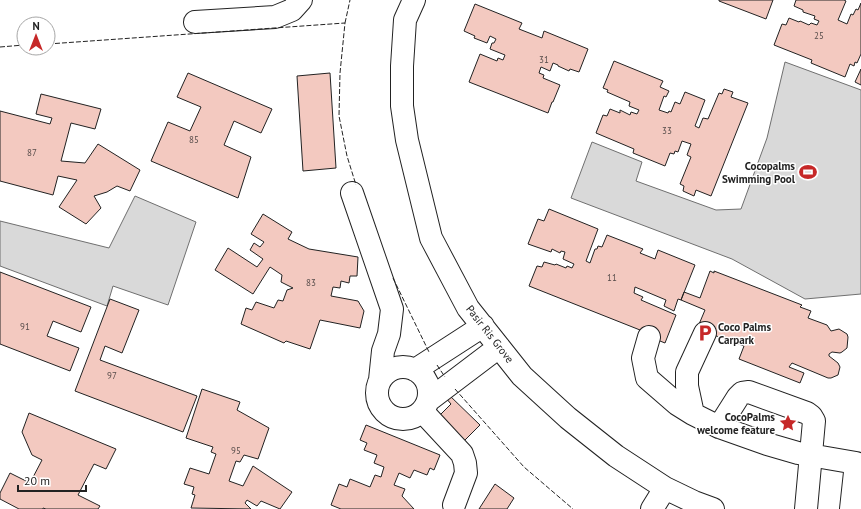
<svg xmlns="http://www.w3.org/2000/svg" width="861" height="509" font-family="'PT Sans',sans-serif">
<style>
.water{fill:#d9d9d9;stroke:#6f6f6f}
.building{fill:#f3c9c0;stroke:#222}
.lines{fill:none;stroke-linecap:round;stroke-linejoin:round}
.minor-casing{stroke:#222;stroke-width:24}
.minor{stroke:#fff;stroke-width:22}
.fence{stroke:#222;stroke-width:1;stroke-dasharray:5 2;stroke-linecap:butt}
.labels{text-anchor:middle;dominant-baseline:central;stroke-width:3;stroke-linejoin:round;paint-order:stroke}
.number-label{font-size:9px;fill:#564c4a}
.poi-label{font-size:11px;font-weight:bold;fill:#222;stroke:#fff;text-anchor:end}
.street-label{font-size:11px;fill:#222;stroke:#fff}
</style>
<rect width="100%" height="100%" fill="#fff"/>
<path class="water" d="M785,62L861,90V294L805,299L732,259L571,198L592,142L642,162L636,181L716,210L741,209L767,138Z
M135,196L196,222L168,305L113,286L107,306L0,266V221L109,248Z"/>
<path class="building" d="M719,0H773L766,19L719,1Z
M796,0H844L846,1L838,20L847,24L851,14L853,15L856,9L858,10L861,3V54L857,63L855,62L854,66L850,64L845,77L811,63L812,60L774,45L782,24L786,25L789,18L799,22L800,21L809,25L811,23L817,25L819,21L814,19L815,16L803,12V10L794,6Z
M475,4L522,23L519,29L542,38L544,31L588,49L579,72L570,69L569,71L558,66V65L553,63L550,71L541,67L539,73L544,75L543,78L560,85L553,102H552L548,113L469,82L480,54L497,61L498,58L503,60L505,55L490,49L492,43H494L496,39L490,36L487,43L474,38L475,36L464,31Z
M614,61L663,81L660,87L669,91L666,97L664,96L659,110L668,113L669,111L671,112L675,102L680,104L685,92L705,100L695,126L699,128L703,118L708,119L719,93L722,94L724,89L733,92L731,97L748,103L711,196L696,190L694,196L683,191L684,186L680,184L691,157L687,155L691,144L682,141L678,152L675,151L674,154L670,153L665,166L633,153L634,149L596,133L603,115L607,116L610,109L620,113V110L630,115L631,112L637,114L639,110L629,106L630,102L607,92L608,90L603,88Z
M861,69V85L855,82Z
M188,73L272,109L261,133L234,121L224,145L251,157L238,198L151,161L168,122L190,131L201,107L177,97Z
M330,73L336,168L303,171L297,76Z
M41,94L101,109L95,129L71,123L61,161L85,163L98,144L140,170L130,191L117,186L107,192L94,196L101,208L86,224L59,207L77,180L58,176L53,195L0,181V111L50,124L52,118L36,114Z
M549,209L598,229L586,261L590,263L595,249H597L598,246L602,247L607,235L643,249L640,253L655,259L658,250L695,265L681,300L678,299L674,311L664,306L666,300L635,287L634,293L643,297L641,300L676,315L665,343L640,333V330L529,286L537,266L542,267L544,262L555,265L556,264L566,268L567,266L572,268L574,264L563,259L565,252L561,251L560,253L552,249L551,252L528,244L538,219L544,221Z
M263,214L292,232L288,239L309,249L358,257L357,276H350L349,283L341,281L340,288L333,287L331,296L358,301L364,311L360,328L320,320L310,349L286,341L284,343L241,324L246,308L252,310L256,302L274,308L278,300L283,301L287,290L293,288L281,282L282,275L270,267L253,294L215,270L228,248L257,267L263,259L250,250L254,243L260,247L264,242L251,234Z
M710,271L714,273V271L802,305L800,307L811,311L808,318L827,325L831,331L839,329L847,334L848,337L847,348L842,352L840,353L832,352L829,354V356L838,363L840,367L838,375L831,378H828L792,363L789,367L804,373L800,383L739,359L744,346L697,329L705,310L681,300L684,292L700,298Z
M0,272L91,307L81,332L53,321L47,336L79,348L70,371L0,344Z
M110,299L139,310L122,353L105,346L100,360L197,396L183,432L75,391Z
M202,389L240,402L237,410L269,428L258,459L244,455L240,462L236,461L229,481L243,486L253,466L292,492L280,509L261,501L257,506L247,500L245,503L251,509L191,508L195,495L192,494L194,487L184,484L190,468L209,474L216,454L211,452L213,447L186,438Z
M448,394L480,425L460,445L438,417L451,404L445,397Z
M29,413L116,449L106,469L94,464L78,495L100,506L98,509H46L43,508V509H19L0,499V493L10,473L30,483L42,460L32,455L22,432Z
M366,425L440,455L434,470L430,468L427,475L414,470L410,478L399,473L394,485L405,489L402,496L414,509H341L331,505L339,484L347,487L350,479L370,487L375,475L381,477L384,467L374,463L377,455L364,450L367,443L360,440Z
M495,484L514,498L507,509H479Z"/>
<g class="lines">
<g class="minor-casing">
<path id="minor" d="M414,0L405,20L402,66V106L407,140L431,238L468,308L522,376L568,418L616,456L665,488L694,502L713,509
M195,22L275,17L292,10L301,0
M352,193L392,309L389,334L383,351L380,380
M649,337L643,358L647,378L677,404L693,414L719,427L767,444L798,453L856,463L851,509
M377 393a26 26 0 1 1 52 0a26 26 0 1 1-52 0Z
M415,370L483,326
M429,400L499,347
M423,412L462,454L465,463L466,473L454,505
M693,414L687,386V372L705,333
M719,427L738,397L742,393L749,392L807,413L811,416L814,421L806,509
M652,509L665,488"/>
</g>
<use href="#minor" class="minor"/>
<path class="fence" d="M345,23L350,0
M48,44L345,23L340,73L339,116L347,156L356,185
M0,47L24,45
M393,278L429,352
M437,365L445,377
M455,389L524,467L573,509"/>
</g>
<defs>
<g id="stadium-bare" transform="scale(1.38)"><path d="M0-5a6.5 5 0 1 0 0 10a6.5 5 0 1 0 0-10ZM-3.5-1.8h7v3.6h-7Z" fill="#c62828" stroke="#fff" stroke-width="2.5" paint-order="stroke"/></g>
<g id="parking-bare" transform="scale(1.38)"><path d="M-3.5-5.5H1a3.5 3.5 0 0 1 0 7H-1V5.5H-3.5ZM-1-3.4V-.6H.8a1.4 1.4 0 0 0 0-2.8Z" fill="#c62828" stroke="#fff" stroke-width="2.5" paint-order="stroke"/></g>
<g id="sight-bare" transform="scale(1.38)"><path d="M0-6L1.8-2.2L6-1.7L2.9 1.2L3.7 5.4L0 3.3L-3.7 5.4L-2.9 1.2L-6-1.7L-1.8-2.2Z" fill="#c62828" stroke="#fff" stroke-width="2.5" paint-order="stroke"/></g>
</defs>
<g fill-rule="evenodd">
<use href="#stadium-bare" x="808" y="172"/>
<use href="#parking-bare" x="705" y="333"/>
<use href="#sight-bare" x="788" y="423"/>
</g>
<g class="labels">
<g class="number-label">
<text x="819" y="35">25</text>
<text x="544" y="59">31</text>
<text x="667" y="130">33</text>
<text x="194" y="139">85</text>
<text x="32" y="152">87</text>
<text x="612" y="277">11</text>
<text x="311" y="282">83</text>
<text x="25" y="326">91</text>
<text x="112" y="375">97</text>
<text x="236" y="450">95</text>
</g>
<g class="poi-label">
<text x="795" y="166">Cocopalms<tspan x="795" dy="13">Swimming Pool</tspan></text>
<text x="718" y="327" text-anchor="start">Coco Palms<tspan x="718" dy="13">Carpark</tspan></text>
<text x="775" y="417">CocoPalms<tspan x="775" dy="13">welcome feature</tspan></text>
</g>
<g class="street-label">
<text transform="translate(490 334) rotate(52)">Pasir Ris Grove</text>
</g>
</g>
<g transform="translate(36 36)"><circle r="19" fill="#ffffff" stroke="#a7a7a7"/>
<path d="M0-3L7 15L0 10L-7 15Z" fill="#c62828"/>
<text y="-6" font-size="11" font-weight="bold" text-anchor="middle" fill="#222222">N</text>
</g>
<path d="M18 485v6h68v-6" fill="none" stroke="#222222" stroke-width="2"/>
<text x="24" y="485" font-size="12" fill="#222222" stroke="#ffffff" stroke-width="3" paint-order="stroke">20 m</text>
</svg>
